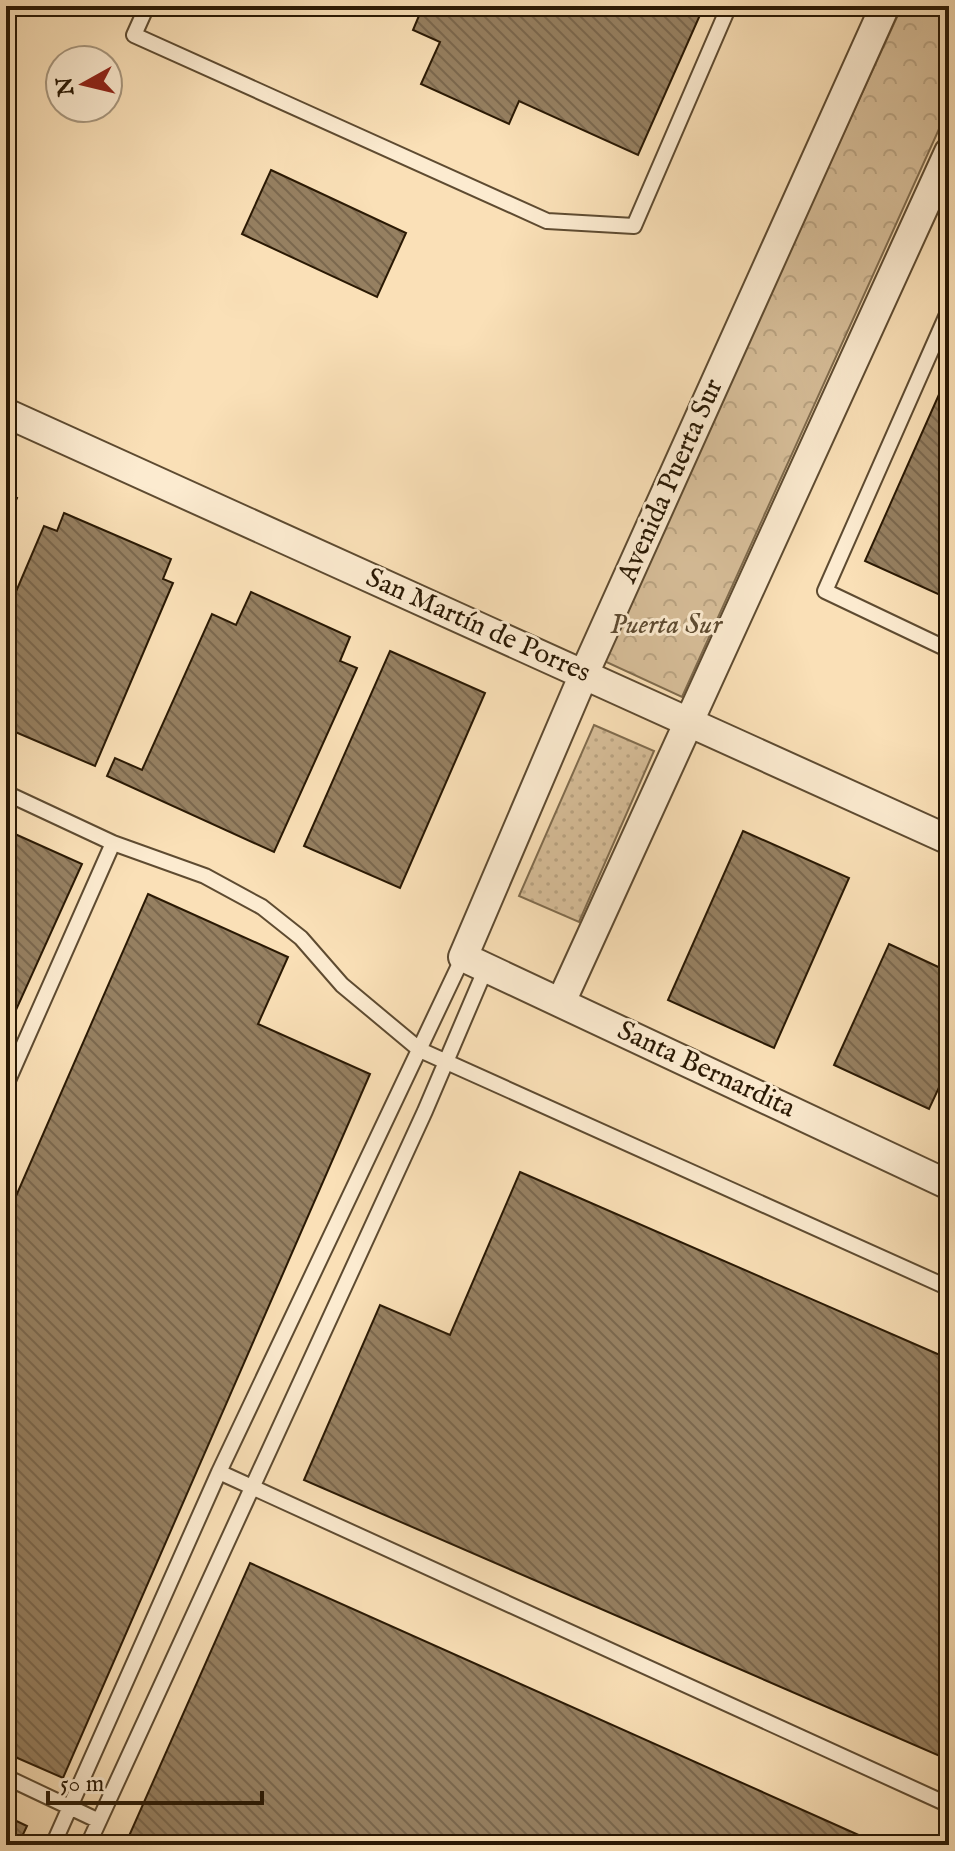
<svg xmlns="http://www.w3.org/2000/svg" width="955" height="1851" font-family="'IM FELL English',serif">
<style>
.grass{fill:url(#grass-dots);stroke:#806c4e;stroke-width:2}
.park{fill:url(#park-crowns);stroke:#806c4e;stroke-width:2}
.building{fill:url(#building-back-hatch);stroke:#2a1904;stroke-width:2}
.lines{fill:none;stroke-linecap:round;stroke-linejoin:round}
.service-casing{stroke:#5e4b31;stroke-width:18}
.minor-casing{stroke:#5e4b31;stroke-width:32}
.service{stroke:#fcebd0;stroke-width:14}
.minor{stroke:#fcebd0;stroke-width:28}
.labels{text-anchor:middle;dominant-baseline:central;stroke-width:6;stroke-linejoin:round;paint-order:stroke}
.street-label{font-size:28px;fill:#2a1904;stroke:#fcebd0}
.park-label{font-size:28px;font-style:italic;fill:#5e4b31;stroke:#fcebd0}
</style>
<defs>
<pattern id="grass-dots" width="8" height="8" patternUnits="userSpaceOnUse" patternTransform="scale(2)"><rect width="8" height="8" fill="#d7be99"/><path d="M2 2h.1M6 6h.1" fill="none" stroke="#b9a382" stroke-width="1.8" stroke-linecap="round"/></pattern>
<pattern id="park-crowns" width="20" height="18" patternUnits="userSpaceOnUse" patternTransform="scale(2)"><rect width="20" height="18" fill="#d7be99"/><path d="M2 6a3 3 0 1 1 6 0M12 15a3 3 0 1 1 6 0" fill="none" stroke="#b9a382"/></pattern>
<pattern id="building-back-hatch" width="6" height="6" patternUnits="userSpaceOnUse" patternTransform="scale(2)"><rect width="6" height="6" fill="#968061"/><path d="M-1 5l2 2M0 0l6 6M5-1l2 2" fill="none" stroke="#7b684e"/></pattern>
</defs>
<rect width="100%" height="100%" fill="#fae0b7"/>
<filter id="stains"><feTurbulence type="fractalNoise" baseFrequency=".0025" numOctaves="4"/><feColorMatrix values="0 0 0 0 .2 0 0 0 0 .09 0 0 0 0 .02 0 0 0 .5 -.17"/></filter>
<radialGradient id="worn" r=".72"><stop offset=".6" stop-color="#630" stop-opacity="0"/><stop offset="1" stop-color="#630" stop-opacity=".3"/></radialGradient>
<path class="grass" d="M594,725L654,751L579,922L519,896Z"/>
<path class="park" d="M902,6H949V107L682,697L602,660Z"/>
<path class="building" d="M423,6H704L638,155L519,101L509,124L421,84L440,42L413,30Z
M271,170L406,233L377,297L242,234Z
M949,372V599L865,561Z
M6,492L17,498L6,522Z
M64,513L171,559L163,579L173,583L95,766L6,728V615L44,526L57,531Z
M251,592L350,637L340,661L357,668L274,852L107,776L115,758L142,770L212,614L236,625Z
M390,651L485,693L400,888L304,846Z
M6,830L82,864L6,1032Z
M743,831L849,878L774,1048L668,1000Z
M148,894L288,957L258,1024L370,1074L63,1778L6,1753V1219Z
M889,944L949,972V1066L929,1109L834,1065Z
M520,1172L949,1359V1760L304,1480L380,1305L450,1335Z
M250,1563L881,1845H125Z
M6,1816L27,1826L18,1845H6Z"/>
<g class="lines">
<g class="service-casing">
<path id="service" d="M147,6L134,35L547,221L634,226L729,6
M949,310L825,591L949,650
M6,793L113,843L205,876L262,907L301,938L342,985L420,1050L949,1288
M6,1085L113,843
M219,1472L949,1805
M6,1777L99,1821
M53,1845L219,1472L463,957
M88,1845L425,1111L486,968"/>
</g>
<g class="minor-casing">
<path id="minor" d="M885,6L584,674L463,957L949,1185
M6,413L949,840
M561,1002L949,152"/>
</g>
<use href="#service" class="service"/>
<use href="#minor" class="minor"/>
</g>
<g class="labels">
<g class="street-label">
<text transform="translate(671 481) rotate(-66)">Avenida Puerta Sur</text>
<text transform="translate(478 626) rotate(24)">San Martín de Porres</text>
<text transform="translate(706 1070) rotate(25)">Santa Bernardita</text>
</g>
<g class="park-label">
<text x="666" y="625">Puerta Sur</text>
</g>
</g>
<rect width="955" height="1851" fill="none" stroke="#fae0b7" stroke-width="32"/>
<rect x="8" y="8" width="939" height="1835" fill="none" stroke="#2a1904" stroke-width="4"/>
<rect x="16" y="16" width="923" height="1819" fill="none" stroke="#2a1904" stroke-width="2"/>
<g transform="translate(84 84) rotate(262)"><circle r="38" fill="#fcebd0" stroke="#a8977e" stroke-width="2"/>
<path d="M0-6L14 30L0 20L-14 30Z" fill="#8f2418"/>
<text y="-12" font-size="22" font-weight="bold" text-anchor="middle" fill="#2a1904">N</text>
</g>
<path d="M48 1791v12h214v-12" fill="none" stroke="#2a1904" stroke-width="4"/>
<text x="60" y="1791" font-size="24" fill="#2a1904" stroke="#fcebd0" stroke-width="6" paint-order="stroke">50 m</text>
<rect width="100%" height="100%" filter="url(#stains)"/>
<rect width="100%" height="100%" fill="url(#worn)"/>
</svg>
